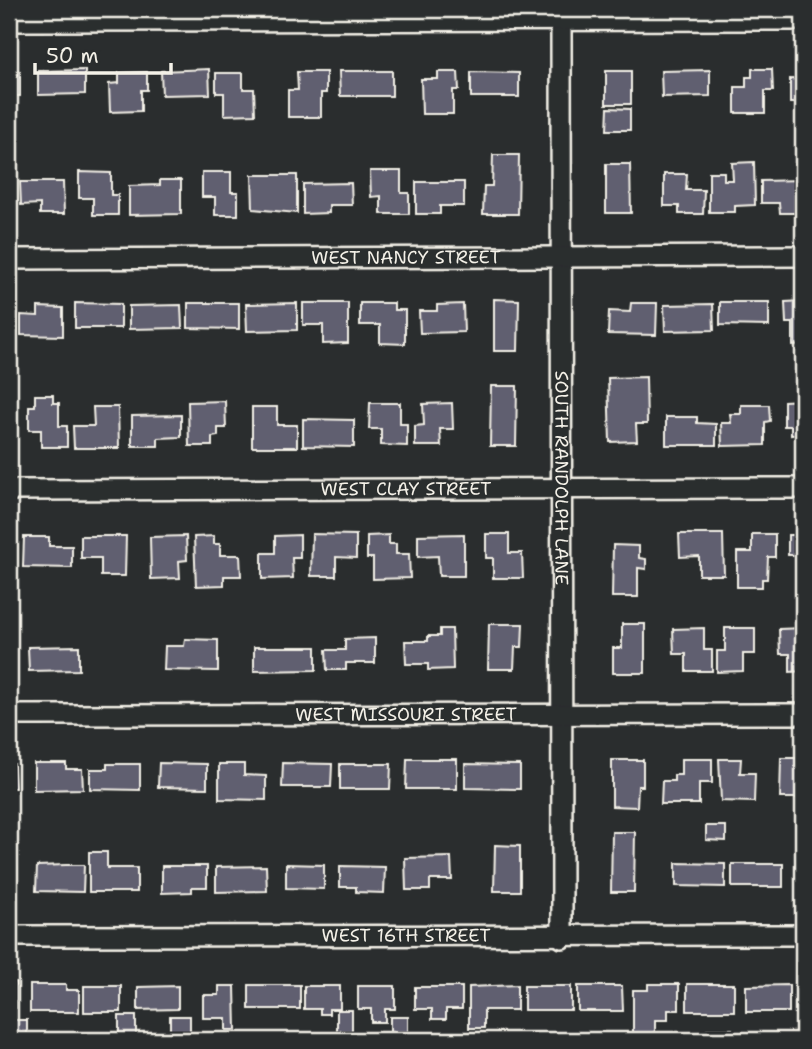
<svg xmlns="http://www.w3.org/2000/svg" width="812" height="1049" font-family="'Shantell Sans',sans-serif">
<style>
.building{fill:#615e6f;stroke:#f4f1e8;stroke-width:2}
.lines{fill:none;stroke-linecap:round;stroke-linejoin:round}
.minor-casing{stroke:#f4f1e8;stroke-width:24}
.minor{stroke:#2a2d2e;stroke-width:19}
.labels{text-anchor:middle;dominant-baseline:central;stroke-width:5;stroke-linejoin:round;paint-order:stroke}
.street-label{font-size:18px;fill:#f4f1e8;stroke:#2a2d2e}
</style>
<rect width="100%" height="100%" fill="#2a2d2e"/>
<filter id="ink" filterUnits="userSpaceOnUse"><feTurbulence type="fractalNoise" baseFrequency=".0143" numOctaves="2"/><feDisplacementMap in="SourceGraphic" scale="14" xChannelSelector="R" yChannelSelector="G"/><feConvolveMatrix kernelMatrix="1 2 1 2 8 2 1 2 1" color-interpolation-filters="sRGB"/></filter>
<g filter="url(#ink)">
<path class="building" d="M209,69L210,94L162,95L161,71Z
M752,69H772L773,91H765V113H735V87H746V77H752Z
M85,70V94L38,95V71Z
M710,70V96L662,97L661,71Z
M20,71V96H9V72Z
M339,71H392V96H340Z
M606,71H631V104H606Z
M147,72V90H141V111L110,112L109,84L119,83V73Z
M297,72H326V93H321V117H288V90H298Z
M438,72H458L459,90H453V114H422L421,79H438Z
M471,72L519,73V97H471Z
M216,73H243V89H254L255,114L224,115V93H216Z
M790,79L803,80V103H790Z
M608,108L630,109V130H607Z
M493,155H519L518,214H483L484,186H492Z
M754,162L755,205L735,206V212H709V172H724V180H733L732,163Z
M606,164H630L631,213H606Z
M370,171H401V193H409V214H381V196L371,197Z
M79,172L111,173V195H118V215H93V198H79Z
M202,172H231V192H238V215H215V197H202Z
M664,174H687L686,190H704L703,214H679V206H664Z
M252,175H297V213L253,209Z
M160,180H181V214L129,215V186L160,185Z
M803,180V213H780L779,203H761V181Z
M20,182H63L64,214H40V204L21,205Z
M416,182H464V206H440V214H416Z
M351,183L352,205H329V213L303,214V184Z
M494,299L519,300L518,351H494Z
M9,300H13V330H9Z
M803,301V345L793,346V323H786L785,302Z
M720,302H769V326L720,325Z
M75,303L121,304V328H75Z
M188,303H239V329L188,328Z
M297,303V330L247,331L246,304Z
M303,303H348V343L323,344V325H303Z
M360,303H394V310H405V344L380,343V325H360Z
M631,303H657L656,335L608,334L609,311L630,312Z
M463,304L464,332L420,333L419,311H437V305Z
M713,304L714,330L665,331L664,305Z
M181,305L182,328L129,329V306Z
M38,307L63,308V336L21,335V315L38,316Z
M646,377L647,424H636L637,441L610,442L608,378Z
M491,386H517L516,446H490Z
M35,395H53V403H59V426H67V447H41V430H29V406H35Z
M803,400V445H799V434L791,435V426H784V401Z
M225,401L226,428H218V436L212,437V446H189L188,402Z
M370,403H400V424H407V446L381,445V429H369Z
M452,403L453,429H440L441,446H415V426L424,425L423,404Z
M741,405H769L770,421L765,422V445L722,446L721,423H731L730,414H741Z
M9,407H14L13,448H9Z
M93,407H118L119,448H74L73,426H94Z
M252,407H277V425H297V447H252Z
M181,415V437L158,438V446H132V416Z
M666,417H697V423L716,424V445H666Z
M303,419L354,420V447L303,446Z
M312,534L356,535V558L336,557V576H311Z
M464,534V576H439L438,556L418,557V535Z
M486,534H509V553H522L523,578H493V558H486Z
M679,534H723L724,575H699V556L680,557Z
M752,534H775V557H768L767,579H762V587H737V552H752Z
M300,535V558H292L293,578L262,579V553H275V536Z
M389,535V544H396V554H409L410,578L373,579V558H367V536Z
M788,535H803V577H796L797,555H788Z
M81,536H126L125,576H101V558H81Z
M186,536L187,560L179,561L180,578L151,579L150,537Z
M214,536V544H220V555H240L241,576H224V585L196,586L194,537Z
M24,537H49V546H72V568L23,567Z
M613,545L639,546V558L646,559V569L638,568V597H612Z
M489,624H523L522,647H515L514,669H488Z
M622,624H645V673H613V648H622Z
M704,628V650H712V671H686V654H674L673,629Z
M725,628H755V654H743V671L717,672V651H725Z
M803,628V671L790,672V654H780L779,629Z
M440,629H452L453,669L428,670V664H406L405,641H428V636H440Z
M375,638V663H346V670H327L326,650H345V639Z
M185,639L218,640V671L164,670L165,646H184Z
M79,646V670L29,671L28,647Z
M254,647H316V670L254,671Z
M781,758H803V798H780Z
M407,759H457V789H406Z
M681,759H712V783H699V804H661L662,781H674V775H681Z
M719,759H741L740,773H755L754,802L721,801Z
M612,760H643V786H638L637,807L612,806Z
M34,763H66V769H82L83,789L34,790Z
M159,763L207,764V788L158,787Z
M283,763L332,764L331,787H282Z
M9,764H14L15,788H9Z
M107,764H140V790L90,789V769H107Z
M219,764H244V775L266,776V800L219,799Z
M340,764H391L390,789H340Z
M465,764L520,765V789L465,788Z
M706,826H726V841L706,840Z
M612,832H635L634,892H611Z
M495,845L520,846V891H494Z
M89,852H107V868H137V892H89Z
M451,857L452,880H430V890H406L405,858Z
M676,863L725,864V887L676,886Z
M286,864L324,865V889L286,888Z
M732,864H783V887H732Z
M66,865H84L83,892L36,891L37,866Z
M162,866H207V887H192V892L162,893Z
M266,866L267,891L216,892V867Z
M340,866L385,867L384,893L356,892V887H340Z
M9,867H17L16,892H9Z
M9,982H16V1008H9Z
M648,984H679V1010H668V1020H655V1033H633V990H648Z
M687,984H734V1011H687Z
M30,985H66V990H79V1012H30Z
M249,985H300V1009H249Z
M517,985V1010H484V1028H469V987Z
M789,985V1012H746V986Z
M798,985H803V1012H798Z
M84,986H121V1012H84Z
M178,986V1009L138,1010V987Z
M219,986H235L236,1030H226V1018H203V995H219Z
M304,986H340V1009H329V1014H320V1009H304Z
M358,986H395V1009H385V1022H371V1009H358Z
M524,986H571V1010H524Z
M578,986H622L623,1011H578Z
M415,987H462V1009H446V1019H432V1009H415Z
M337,1010H352V1031H337Z
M119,1016H136V1040H119Z
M170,1016H190V1040H170Z
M390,1017H408V1040H390Z
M9,1020H27V1040H9Z
M707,1029H732V1040H707Z"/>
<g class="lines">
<g class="minor-casing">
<g id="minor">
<path id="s1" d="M561,9L562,938"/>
<path d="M9,21L803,20"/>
<path id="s2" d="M9,259L803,256"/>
<path id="s3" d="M9,490L803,488"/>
<path id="s4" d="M9,715L803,714"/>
<path id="s5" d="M9,936L803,935"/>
</g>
</g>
<use href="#minor" class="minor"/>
</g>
</g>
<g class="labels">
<g class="street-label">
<text stroke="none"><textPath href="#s2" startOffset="397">WEST NANCY STREET</textPath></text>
<text stroke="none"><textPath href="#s1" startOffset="469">SOUTH RANDOLPH LANE</textPath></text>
<text stroke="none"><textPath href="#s3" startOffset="397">WEST CLAY STREET</textPath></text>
<text stroke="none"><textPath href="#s4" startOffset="397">WEST MISSOURI STREET</textPath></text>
<text stroke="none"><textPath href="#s5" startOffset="397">WEST 16TH STREET</textPath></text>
</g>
</g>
<rect width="812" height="1049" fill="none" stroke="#2a2d2e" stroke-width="35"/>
<rect x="18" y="18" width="777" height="1014" fill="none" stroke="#f4f1e8" stroke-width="2.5" filter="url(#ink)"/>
<path d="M35 63v10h136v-10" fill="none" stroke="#f4f1e8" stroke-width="3.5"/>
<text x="46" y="63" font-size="21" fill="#f4f1e8" stroke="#2a2d2e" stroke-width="5" paint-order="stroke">50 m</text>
</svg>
